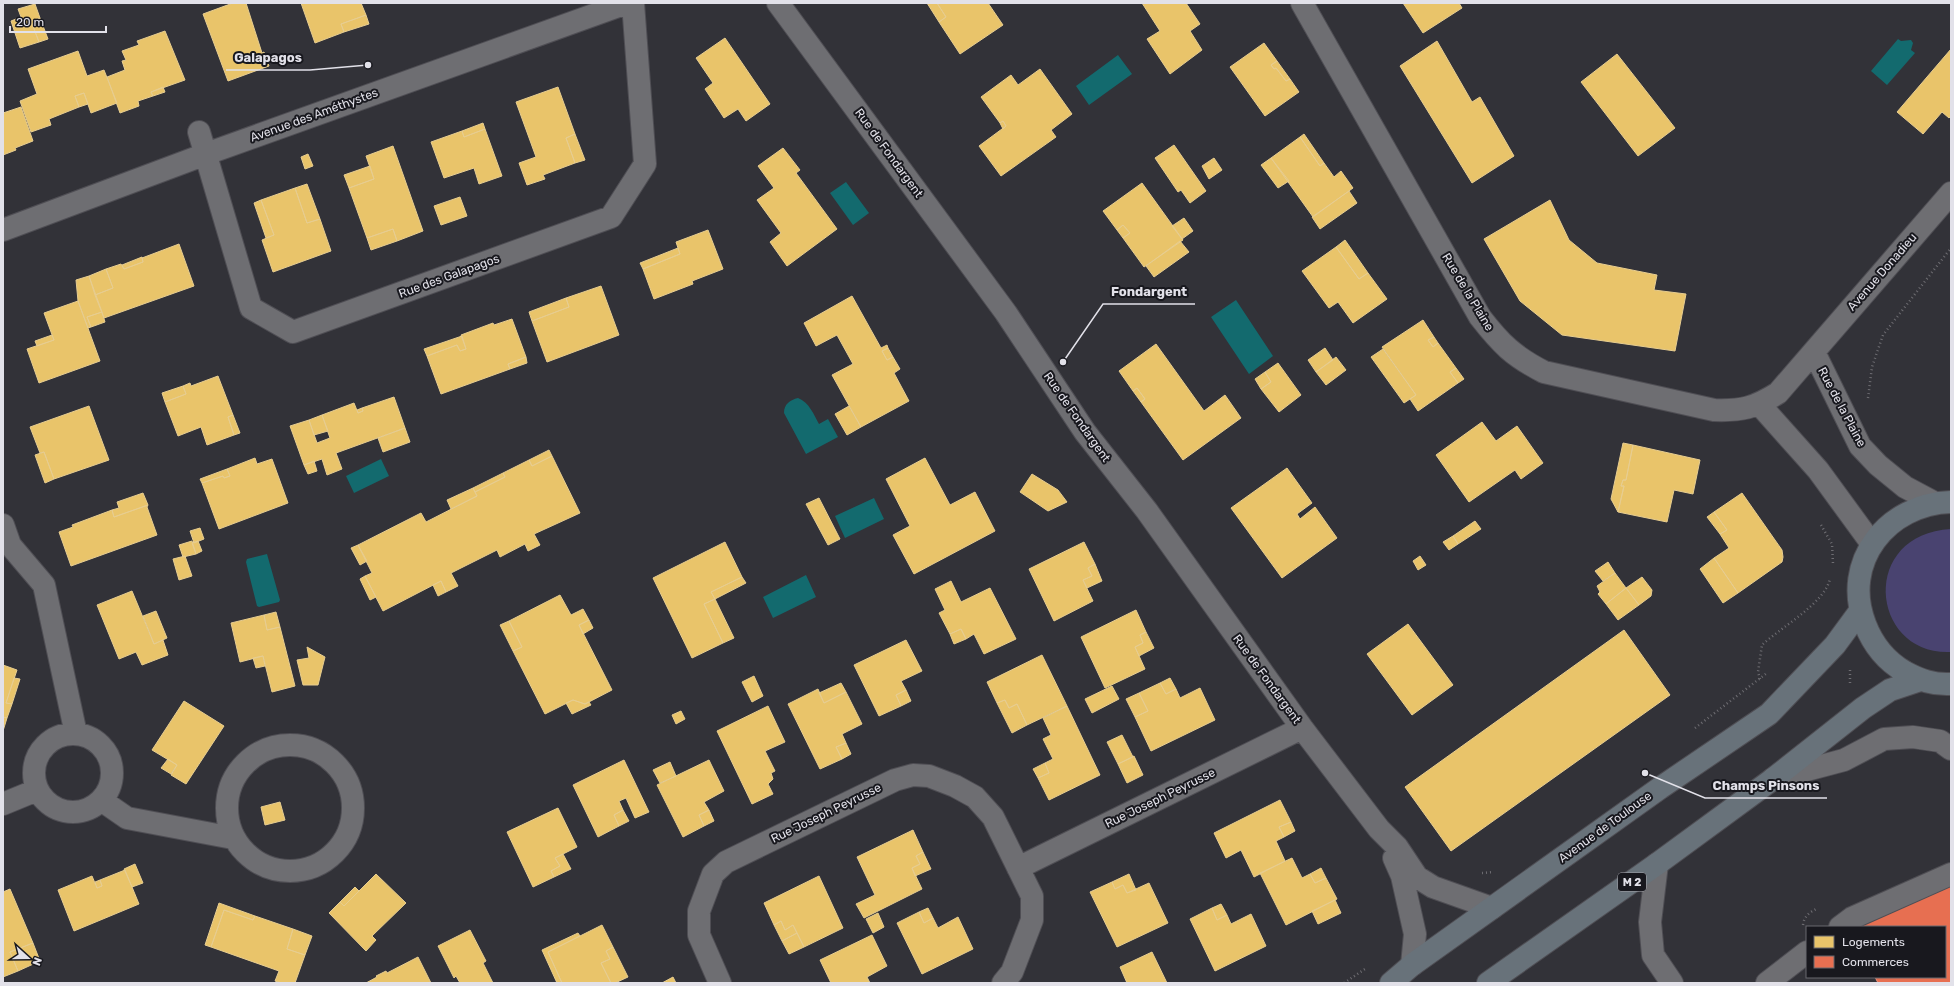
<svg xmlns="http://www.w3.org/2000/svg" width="1954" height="986" font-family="Rubik,sans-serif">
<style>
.green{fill:#494370}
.water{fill:#136a6e}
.homes{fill:#e9c46a;stroke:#e7cd90}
.shops{fill:#e76f51;stroke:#e6917f}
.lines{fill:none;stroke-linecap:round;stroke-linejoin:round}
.minor-casing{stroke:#4f4e54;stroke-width:24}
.major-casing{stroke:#4f4e54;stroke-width:24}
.path{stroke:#6e6d72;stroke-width:2.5;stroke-dasharray:1 3;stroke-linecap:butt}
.minor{stroke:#6e6e72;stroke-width:22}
.major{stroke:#68727a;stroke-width:22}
.labels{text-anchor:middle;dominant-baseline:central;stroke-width:4;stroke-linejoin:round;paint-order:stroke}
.shield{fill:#18181e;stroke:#a5a5ac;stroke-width:1}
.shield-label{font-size:11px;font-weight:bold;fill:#e2e1e9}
.street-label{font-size:12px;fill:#e2e1e9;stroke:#18181e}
.leader{fill:none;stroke:#e2e1e9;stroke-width:1.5}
.callout-dot{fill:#e2e1e9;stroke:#18181e;stroke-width:1.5}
.callout-label{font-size:13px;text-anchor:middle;font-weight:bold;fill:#e2e1e9;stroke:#18181e;stroke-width:4;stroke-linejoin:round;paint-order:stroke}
</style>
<rect width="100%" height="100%" fill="#323238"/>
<path class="green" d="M1951,529V652C1870,656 1858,534 1951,529Z"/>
<path class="water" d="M1898,39L1901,41L1911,40L1913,43L1911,50L1915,53L1887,85L1871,71Z
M1118,55L1132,74L1089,105L1076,86Z
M846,182L869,213L853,225L830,193Z
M1236,300L1273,356L1249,374L1211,317Z
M798,398C809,402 814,415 819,424L828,419L838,437L806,454L784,413C784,404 790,400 798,398Z
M381,459L389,476L354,493L346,476Z
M874,498L884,519L845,538L835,516Z
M267,554L280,600L279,602L259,607L257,606L246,562L247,559Z
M806,575L816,597L773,618L763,597Z"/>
<path class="homes" d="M233,3H246L262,53L264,52L269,66L228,81L203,14Z
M301,3H361L366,15L341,24L344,32L315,43Z
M927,3H937L946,17L939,22Z
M937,3H988L1003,25L960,54L939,22L946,17Z
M1142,3H1186L1200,24L1190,31L1202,50L1170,74L1147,39L1160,31Z
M1403,3H1459L1462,8L1423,33Z
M35,4L40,18L31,21L39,42L20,48L11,21L21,17L18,9Z
M366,15L369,24L344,32L341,24Z
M40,18L48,39L39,42L31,21Z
M165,31L185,80L151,92L153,96L138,101L139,106L120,113L107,77L125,70L122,61L126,60L122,51L139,45L137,41Z
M725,38L770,104L746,121L738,109L724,118L705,89L713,83L696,58Z
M1437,41L1472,102L1480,97L1514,156L1472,183L1400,66Z
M1264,43L1277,61L1271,65L1274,69L1276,68L1286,81L1290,79L1299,92L1265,116L1230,67Z
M1951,49V116L1949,118L1942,112L1923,134L1897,112Z
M78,51L87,76L104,70L117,103L91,113L84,93L75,96L79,107L49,119L51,125L31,132L20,101L37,94L28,69Z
M1617,54L1675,128L1638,156L1581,82Z
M1277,61L1290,79L1286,81L1276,68L1274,69L1271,65Z
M1040,69L1072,114L1051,130L1056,137L1001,176L979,146L1006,126L1003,121L1000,123L981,97L1011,75L1018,85Z
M163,87L165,92L153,96L151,92Z
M558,87L575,134L566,138L575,163L543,175L545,179L527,185L519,163L536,157L516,102Z
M84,93L88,104L79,107L75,96Z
M21,107L33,141L15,148L16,150L3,155V113Z
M1003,121L1006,126L1003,129L1000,123Z
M483,123L485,129L464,137L462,131Z
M485,129L502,176L479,184L474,168L444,178L431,142L462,131L464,137Z
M575,134L585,160L575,163L566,138Z
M1304,134L1324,163L1320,166L1300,137Z
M1300,137L1320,166L1324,163L1334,177L1341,171L1353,188L1313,217L1271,158Z
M1174,145L1206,191L1190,203L1181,190L1178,192L1155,158Z
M393,146L423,231L397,241L393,229L367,238L349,188L374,179L366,156Z
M783,148L800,170L796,173L837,229L787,266L770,242L781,233L757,200L774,188L758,166Z
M308,154L313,166L305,169L301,157Z
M1214,158L1222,170L1209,179L1202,166Z
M1271,158L1289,181L1278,188L1261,165Z
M370,166L374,179L349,188L344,175Z
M1142,183L1183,240L1144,267L1123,238L1130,233L1123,225L1117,230L1103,211Z
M307,184L320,219L307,223L295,188Z
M295,188L307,223L320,219L331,251L273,272L262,240L274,235L261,200Z
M1349,191L1357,203L1320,229L1312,217Z
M460,197L467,216L441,225L434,206Z
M261,200L274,235L266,238L254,203Z
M1550,200L1569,240L1597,263L1657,275L1654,290L1686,294L1675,351L1562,335L1520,301L1484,239Z
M1184,218L1193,231L1182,239L1172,226Z
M1123,225L1130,233L1123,238L1117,230Z
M393,229L397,241L371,250L367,238Z
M708,230L723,269L692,281L693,284L654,299L643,269L680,254L676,242Z
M1345,240L1368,273L1359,279L1336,247Z
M1180,241L1189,252L1154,277L1146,266Z
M179,244L194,286L104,318L95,295L113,288L106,269L121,264L124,269L143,262L142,258Z
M1336,247L1359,279L1368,273L1387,299L1353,323L1338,302L1329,308L1302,271Z
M678,248L680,254L643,269L640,263Z
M142,257L143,262L124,269L122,265Z
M106,269L113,288L95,295L89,276Z
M89,276L102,312L87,317L91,327L88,328L78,301L76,280Z
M601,286L619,335L547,362L532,321L569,307L566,298Z
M852,296L881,348L887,345L888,348L882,351L887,360L893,357L900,369L894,373L909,401L861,427L832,375L853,364L837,335L816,346L804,323Z
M566,298L569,307L532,321L529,312Z
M78,301L100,361L39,383L27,349L54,340L44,313Z
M102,312L105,322L91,327L87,317Z
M512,319L526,357L508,364L510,369L441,394L427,356L457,345L460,351L466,349L461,335L493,323L494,325Z
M1423,320L1434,337L1428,340L1433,347L1438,343L1456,368L1450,372L1458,383L1418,411L1410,399L1416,395L1382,347Z
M52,335L54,340L37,346L35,341Z
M462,336L466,349L460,351L457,345L427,356L424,349Z
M1434,337L1438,343L1433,347L1428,340Z
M1156,344L1204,411L1225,395L1241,418L1183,460L1141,402L1145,399L1137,388L1133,391L1119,371Z
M888,348L893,357L887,360L882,351Z
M1325,348L1333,360L1316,372L1308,360Z
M1383,349L1416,395L1404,403L1371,357Z
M526,357L527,363L510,369L508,364Z
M1336,357L1346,370L1326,385L1316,372Z
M1278,363L1301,395L1279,412L1261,389L1271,382L1265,372Z
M1456,368L1464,379L1458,383L1450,372Z
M1265,372L1271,382L1261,389L1255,379Z
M218,376L233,415L228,417L234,435L207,445L201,427L178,436L165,402L186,394L183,386L190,383L191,386Z
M183,386L186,394L165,402L162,393Z
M1137,388L1145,399L1141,402L1133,391Z
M394,397L405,428L336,453L342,469L327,475L322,459L304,465L290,426L309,420L317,443L330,438L322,415L354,403L358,413L363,411L362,408Z
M89,406L109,460L54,479L44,452L40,453L30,427Z
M849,406L861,427L847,435L835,414Z
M362,408L363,411L358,413L357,410Z
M233,415L240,433L234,435L228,417Z
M322,415L328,431L314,435L309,420Z
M1482,422L1496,441L1517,426L1543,463L1521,479L1515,470L1469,502L1436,455Z
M405,428L410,442L383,452L378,438Z
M1623,443L1633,445L1626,480H1623L1621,486H1624L1618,512L1611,499Z
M1633,445L1700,460L1693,494L1674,490L1667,522L1618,512L1624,486H1621L1623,480H1626Z
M549,450L552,456L532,466L529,460Z
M44,452L54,479L45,483L35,455Z
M552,456L580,513L534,534L540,545L528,551L525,544L500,557L497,550L451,573L458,586L446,592L441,581L383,611L365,576L372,573L358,545L421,513L426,522L477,496L475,492L505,477L503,473L529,460L532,466Z
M255,458L257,464L272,459L288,503L219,529L202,483L223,476L224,478L230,476L227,469Z
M925,458L950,505L975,492L995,531L914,574L893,535L910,526L886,479Z
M314,461L317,471L308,474L304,465Z
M1287,468L1312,503L1297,514L1300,519L1315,507L1337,538L1282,578L1231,508Z
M227,469L230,476L224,478L223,476L202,483L200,479Z
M503,473L505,477L475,492L473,488Z
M1032,474L1058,490L1067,502L1048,511L1020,492Z
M473,488L477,496L451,509L447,500Z
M143,493L148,505L114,517L112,510L119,508L117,502Z
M1742,493L1782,550L1783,557L1782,562L1738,593L1714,558L1729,548L1720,534L1727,530L1714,512Z
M819,498L840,539L828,545L806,504Z
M148,505L147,507L157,535L71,566L59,532L73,527L72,525L112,510L114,517Z
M1714,512L1727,530L1720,534L1707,517Z
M1475,521L1481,529L1458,544L1453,536Z
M200,528L204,539L194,543L190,531Z
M1453,536L1458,544L1449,550L1443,542Z
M192,541L196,554L183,557L179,545Z
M198,541L202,551L196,554L192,543Z
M725,542L742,577L711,592L715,599L704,604L723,643L692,658L653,578Z
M1084,542L1095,564L1088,568L1092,576L1083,580L1093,601L1054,621L1029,569Z
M358,545L367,561L360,565L351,548Z
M185,556L192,576L179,580L173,559Z
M1420,556L1426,565L1418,570L1413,561Z
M1714,558L1738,593L1723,603L1700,569Z
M1608,562L1615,573L1603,581L1595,571Z
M1095,564L1102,581L1087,588L1083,580L1092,576L1088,568Z
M1615,573L1626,588L1606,604L1598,594L1600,592L1597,586Z
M365,576L376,597L370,600L360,579Z
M742,577L746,583L715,599L711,592Z
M1642,577L1652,590L1651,596L1639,605L1626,588Z
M441,581L446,592L438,596L433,585Z
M951,581L961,602L990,588L1016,639L984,654L974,634L966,639L961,629L950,634L939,613L945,610L935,589Z
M1626,588L1639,605L1618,620L1606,604Z
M132,591L154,644L163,640L168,655L142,665L136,652L119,659L97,605Z
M560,595L571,615L583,609L589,620L579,625L612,690L585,704L573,700L545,714L513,651L522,647L509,621Z
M715,599L734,638L723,643L704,604Z
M1136,610L1146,632L1140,635L1143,643L1135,647L1145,669L1105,688L1081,637Z
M156,611L167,638L154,644L143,616Z
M276,612L280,627L267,630L264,615Z
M264,615L267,630L280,627L295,686L272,692L263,656L240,662L231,623Z
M589,620L593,628L583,634L579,625Z
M509,621L522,647L513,651L500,625Z
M1408,624L1453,685L1412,715L1367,654Z
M961,629L966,639L954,644L950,634Z
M1624,630L1670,695L1451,851L1405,787Z
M1146,632L1154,648L1139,656L1135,647L1143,643L1140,635Z
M906,640L922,671L901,681L906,690L896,695L901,706L879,716L854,665Z
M307,647L325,657L318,685H303L297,660L309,658Z
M1042,655L1067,706L1027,725L1017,704L1009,708L1005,700L997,703L987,682Z
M263,656L265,666L256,668L253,658Z
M3,665L17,670L6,703L12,704L7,718L3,717Z
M754,676L763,696L752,702L742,682Z
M14,678L20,679L12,704L6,703Z
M1170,678L1176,689L1166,694L1160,683Z
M841,683L846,692L824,703L819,693Z
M1160,683L1166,694L1176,689L1180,698L1200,688L1215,720L1151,751L1135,717L1148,711L1139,693Z
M1112,686L1119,699L1092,713L1085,699Z
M818,689L824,703L846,692L862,724L842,734L846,743L836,747L842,759L820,769L788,704Z
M906,690L911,701L901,706L896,695Z
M1139,693L1148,711L1135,717L1126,699Z
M573,700L585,704L589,702L591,705L572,714L566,703Z
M1005,700L1009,708L1017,704L1027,725L1012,733L997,703Z
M184,701L224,726L186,784L171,775L177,765L152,750Z
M768,706L785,742L765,751L775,771L771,773L773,779L768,784L773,794L752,804L717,731Z
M1067,706L1100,775L1049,800L1038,778L1049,773L1045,763L1053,759L1043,739L1051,735L1043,718Z
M681,711L685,719L676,724L672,715Z
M3,717L7,718L3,731Z
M1122,735L1133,757L1118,764L1107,742Z
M846,743L851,754L842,759L836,747Z
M1134,756L1143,775L1127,783L1118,764Z
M168,759L177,765L171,774L161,768Z
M624,760L649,812L635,818L626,798L619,801L623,810L614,815L619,826L598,837L573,785Z
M709,760L724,791L704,802L709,810L699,815L704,826L683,837L657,785Z
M670,762L676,776L660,783L653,770Z
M1045,763L1049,773L1038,778L1033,769Z
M1280,800L1291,822L1279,827L1284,837L1276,841L1285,861L1254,877L1241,850L1226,858L1214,833Z
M280,802L285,820L265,825L261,807Z
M558,808L577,847L555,858L560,866L551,871L554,877L533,887L507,832Z
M623,810L629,821L619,826L614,815Z
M709,810L714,821L704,826L699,815Z
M1291,822L1295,831L1284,837L1279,827Z
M913,830L923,852L916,856L920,864L912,868L922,889L864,918L856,904L875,895L857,857Z
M923,852L931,869L915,876L912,868L920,864L916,856Z
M563,854L571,869L554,877L551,871L560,866L555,858Z
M1292,858L1302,878L1310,874L1315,883L1326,878L1337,899L1286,925L1260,873Z
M135,864L143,883L132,887L124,869Z
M1321,868L1326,878L1315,883L1310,874Z
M125,870L139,904L74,931L58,890L92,876L97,888L102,886L100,880Z
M376,874L406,903L372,936L376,940L366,951L329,913L340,902L344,906Z
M1129,874L1136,890L1127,893L1123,885L1115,889L1112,882Z
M819,876L843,928L804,947L793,925L785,930L781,921L774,925L764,903Z
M100,880L102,886L97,888L95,882Z
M1112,882L1115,889L1123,885L1127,893L1149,883L1168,923L1117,947L1090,892Z
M355,887L359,891L344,906L340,902Z
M10,889L33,943L10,952L18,971L3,977V892Z
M1335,900L1341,913L1318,924L1312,911Z
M219,903L255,916L253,920L224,910L211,947L205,945Z
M1221,904L1227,915L1217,920L1212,908Z
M928,908L933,918L924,923L919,912Z
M1212,908L1217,920L1227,915L1231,924L1251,914L1266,946L1215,971L1190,919Z
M224,910L253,920L255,916L293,929L287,949L305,955L295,983H282L275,981L279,971L211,947Z
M919,912L924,923L933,918L938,928L958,917L973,949L922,974L897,923Z
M878,913L884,927L873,933L866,919Z
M781,921L785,930L793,925L797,933L782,941L774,925Z
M602,925L613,947L606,951L610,959L601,963L611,983H562L548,952Z
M293,929L312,936L305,955L287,949Z
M470,930L486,961L483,963L493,983H460L456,976L454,978L438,946Z
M578,933L580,936L548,952L562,983H557L542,950Z
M797,933L804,947L789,954L782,941Z
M872,935L887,966L867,977L870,983H831L820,960Z
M33,943L40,961L18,971L10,952Z
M613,947L628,977L615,983H611L601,963L610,959L606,951Z
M1152,952L1167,983H1127L1120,967Z
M418,957L431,983H366L377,977L376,976L386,971L387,973Z
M673,977L676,983H662Z"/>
<path class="shops" d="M1951,883V983H1878L1875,977H1945V927H1853Z"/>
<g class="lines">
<g class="minor-casing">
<path id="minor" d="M778,3L1006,313L1085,432L1147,511L1302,728L1379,829L1397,847L1417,877L1433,887L1492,908
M1302,3L1480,317C1501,344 1513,356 1544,372L1714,410C1742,411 1754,408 1778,393L1951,193
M199,132L251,308L293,332L611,217L645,164L633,3
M3,230L206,154L627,3
M1814,352L1860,446L1878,465L1905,487L1935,503
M1760,405L1818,470L1872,544
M3,525L10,545L44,585L76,734
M34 773a39 39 0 1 1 78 0a39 39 0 1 1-78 0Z
M227 808a63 63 0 1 1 126 0a63 63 0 1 1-126 0Z
M1773,779L1844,760L1884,739L1913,737L1940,741L1951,749
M101,800L127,818L233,838
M3,804L37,790
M1394,858L1402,876L1415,934L1412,965
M1657,864L1650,922L1653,955L1672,983
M1018,868L1302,728
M1840,927L1852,918L1951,874
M720,983L699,935V911L713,874L726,862L895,780L913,775L929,776L955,786L975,797L993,817L1032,896V920L1012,972L1003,983
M1767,983L1807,952"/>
</g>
<g class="major-casing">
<path id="major" d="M1951,502C1887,504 1841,562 1865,624C1873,645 1886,661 1905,672C1920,680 1933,685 1951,684
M1391,983L1412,965L1660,788L1769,714L1835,645L1860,611
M1488,983L1657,864L1773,779L1863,708L1890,690L1920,680"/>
</g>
<path class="path" d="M1868,398L1872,367L1883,335L1951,248
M1821,525L1832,544L1833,564
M1850,670V683
M1760,679L1758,672L1762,645C1781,627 1824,604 1830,579
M1695,728L1767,673
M1482,873L1493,872
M1803,925C1804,916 1810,912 1818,908
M1344,983L1365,969"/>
<use href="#minor" class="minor"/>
<use href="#major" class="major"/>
</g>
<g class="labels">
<rect class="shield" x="1618" y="873" width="28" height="18" rx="3"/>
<g class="shield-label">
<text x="1632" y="882">M 2</text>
</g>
<g class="street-label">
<text transform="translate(314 115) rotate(-20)">Avenue des Améthystes</text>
<text transform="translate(889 153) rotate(54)">Rue de Fondargent</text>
<text transform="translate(1882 272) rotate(-49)">Avenue Donadieu</text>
<text transform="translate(449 276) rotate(-20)">Rue des Galapagos</text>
<text transform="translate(1468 292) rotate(59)">Rue de la Plaine</text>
<text transform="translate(1842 407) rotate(62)">Rue de la Plaine</text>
<text transform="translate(1077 417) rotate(55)">Rue de Fondargent</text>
<text transform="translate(1267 679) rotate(54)">Rue de Fondargent</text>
<text transform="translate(1160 798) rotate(-26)">Rue Joseph Peyrusse</text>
<text transform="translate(826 813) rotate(-26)">Rue Joseph Peyrusse</text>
<text transform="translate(1605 827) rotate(-36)">Avenue de Toulouse</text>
</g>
</g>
<path class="leader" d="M368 65L310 70H226M1063 362L1103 304H1195M1645 773L1705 798H1827"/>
<g class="callout-dot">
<circle cx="368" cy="65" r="4"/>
<circle cx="1063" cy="362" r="4"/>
<circle cx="1645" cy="773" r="4"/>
</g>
<g class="callout-label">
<text x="268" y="62">Galapagos</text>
<text x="1149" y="296">Fondargent</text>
<text x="1766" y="790">Champs Pinsons</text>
</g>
<rect width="1954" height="986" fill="none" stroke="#e2e1e9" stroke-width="8"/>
<rect x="1806" y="926" width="140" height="52" fill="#18181e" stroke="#69686f"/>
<rect x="1814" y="936" width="20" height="12" fill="#e9c46a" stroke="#69686f"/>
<text x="1842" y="946" font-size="12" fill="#e2e1e9">Logements</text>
<rect x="1814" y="956" width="20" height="12" fill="#e76f51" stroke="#69686f"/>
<text x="1842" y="966" font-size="12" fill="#e2e1e9">Commerces</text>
<g transform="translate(28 958) rotate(111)" stroke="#18181e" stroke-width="3" paint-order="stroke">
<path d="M0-3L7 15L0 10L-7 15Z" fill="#e2e1e9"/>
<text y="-6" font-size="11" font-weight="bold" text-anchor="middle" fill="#e2e1e9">N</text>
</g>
<path d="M10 26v6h96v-6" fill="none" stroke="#e2e1e9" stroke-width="2"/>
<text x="16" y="26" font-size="12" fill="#e2e1e9" stroke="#18181e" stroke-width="3" paint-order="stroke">20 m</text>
</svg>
